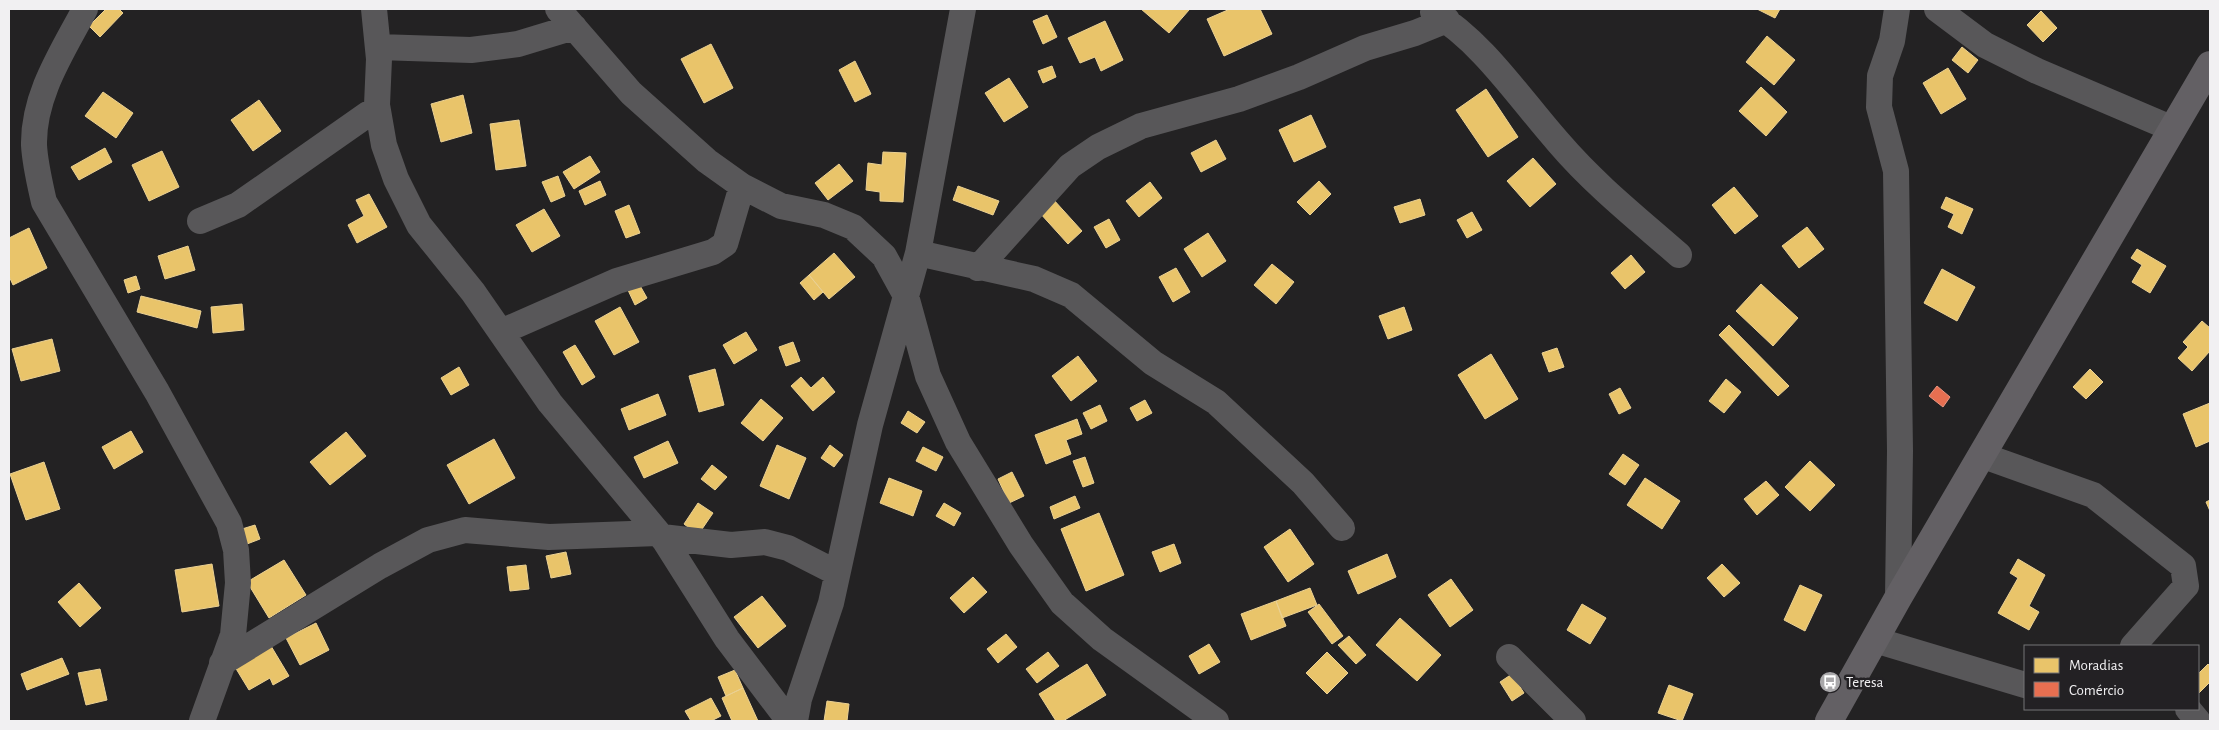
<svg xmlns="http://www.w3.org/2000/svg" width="2219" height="730" font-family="'Alegreya Sans',sans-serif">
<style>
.homes{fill:#e9c46a;stroke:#ebd193}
.shops{fill:#e76f51;stroke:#ea9681}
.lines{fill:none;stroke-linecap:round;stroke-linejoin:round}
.street{stroke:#585759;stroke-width:26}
.secondary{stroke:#636064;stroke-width:28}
.labels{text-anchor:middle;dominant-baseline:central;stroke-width:5;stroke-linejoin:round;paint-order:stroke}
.poi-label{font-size:15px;fill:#f1f0f2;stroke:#232124;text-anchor:start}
</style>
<rect width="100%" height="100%" fill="#232223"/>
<path class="homes" d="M106,9H119L123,13L100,37L89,26Z
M1141,9H1188L1189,10L1169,33Z
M1230,9H1260L1272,34L1224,56L1207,19Z
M1757,9H1780L1775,18Z
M2041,11L2057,28L2043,42L2027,25Z
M1047,15L1057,37L1043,44L1033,21Z
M1105,21L1123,60L1101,71L1095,57L1080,63L1068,38Z
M1767,36L1795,60L1774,85L1746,62Z
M711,44L733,88L704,103L681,59Z
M1962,47L1978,60L1968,73L1952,60Z
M855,61L871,94L855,102L839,70Z
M1052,66L1056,77L1043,83L1038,71Z
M1948,68L1966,99L1941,114L1923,83Z
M1009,78L1028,107L1004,122L985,93Z
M1761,87L1787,112L1766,136L1739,111Z
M1486,89L1518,137L1488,157L1456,110Z
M103,92L133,113L116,138L85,116Z
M463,95L472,133L441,142L431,104Z
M259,100L281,131L253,151L231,120Z
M1311,115L1326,147L1294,162L1279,130Z
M519,120L526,166L496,170L490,124Z
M1216,140L1226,159L1201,172L1191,153Z
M105,148L112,162L79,180L71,167Z
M162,151L179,187L149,201L132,165Z
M883,152L906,153L903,202L880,201V192L866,190L868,163L882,165Z
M590,156L600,172L574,189L563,172Z
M1533,158L1556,184L1530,207L1507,181Z
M839,164L853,181L828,200L815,183Z
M558,176L565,196L551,202L542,182Z
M600,181L606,195L585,205L579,191Z
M1319,181L1331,194L1310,215L1297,202Z
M1150,182L1162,198L1139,217L1126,201Z
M958,186L999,201L993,215L953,200Z
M1734,187L1758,216L1735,234L1712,205Z
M369,194L387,227L357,243L348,225L364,216L356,200Z
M1946,197L1973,209L1962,234L1948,227L1954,214L1941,208Z
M1053,199L1082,231L1068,244L1039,212Z
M1420,199L1425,215L1400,223L1394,207Z
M629,205L640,233L626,238L615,211Z
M544,209L560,236L532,252L516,225Z
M1472,212L1482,230L1467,238L1457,220Z
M1109,219L1120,240L1106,248L1094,227Z
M1807,227L1824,249L1799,268L1782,246Z
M29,228L47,268L13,285L9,276V238Z
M1208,233L1226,261L1202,277L1184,249Z
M188,246L195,270L165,279L158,256Z
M2137,249L2166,266L2150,293L2132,282L2142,265L2131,258Z
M834,253L855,277L829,299L809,275Z
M1631,255L1645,272L1625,289L1611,273Z
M1272,264L1294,282L1276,304L1254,285Z
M1176,268L1190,292L1173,302L1159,277Z
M1942,269L1975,287L1957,321L1924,303Z
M809,275L823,292L814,300L800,283Z
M136,276L140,289L128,293L124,280Z
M638,282L647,298L635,305L627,288Z
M1761,284L1798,318L1773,346L1736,311Z
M141,296L201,311L197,328L137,312Z
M242,304L244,330L213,333L211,307Z
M620,307L639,342L614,355L595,321Z
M1404,307L1412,330L1388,339L1379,316Z
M2202,321L2210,328V351L2192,371L2178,358L2188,347L2183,342Z
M1729,325L1789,386L1778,396L1719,335Z
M746,332L757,350L734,364L723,345Z
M52,339L60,371L21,381L12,349Z
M793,342L800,361L786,366L779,347Z
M575,345L595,377L582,385L563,352Z
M1557,348L1564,367L1549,372L1542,353Z
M1491,354L1518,399L1485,419L1458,375Z
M1078,356L1097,381L1071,401L1052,376Z
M459,367L469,385L451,395L441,378Z
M715,369L724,405L699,412L689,376Z
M2090,369L2103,382L2086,399L2073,387Z
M801,377L811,388L823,377L835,392L813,411L791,386Z
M1726,379L1741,392L1724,413L1709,401Z
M1620,388L1631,408L1619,414L1609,394Z
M658,394L666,415L629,430L621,409Z
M761,399L783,418L763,441L741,423Z
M1145,400L1152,413L1137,421L1130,408Z
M2210,403V441L2196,447L2183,414Z
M1100,405L1107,421L1091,429L1083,413Z
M908,411L925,422L917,433L901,423Z
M1077,419L1082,434L1066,440L1071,454L1046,464L1035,435Z
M131,431L143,452L114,469L102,447Z
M346,432L366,456L330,485L310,462Z
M494,439L515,478L469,504L447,465Z
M668,441L678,463L644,478L634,457Z
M777,445L806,458L789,499L760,486Z
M830,445L843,455L834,467L821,458Z
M923,447L943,457L936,471L916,461Z
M1623,454L1639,465L1625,485L1609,474Z
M1085,457L1094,483L1083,487L1073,461Z
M1810,461L1835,485L1810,511L1785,487Z
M44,462L60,509L26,520L10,474Z
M712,465L727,477L715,490L701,479Z
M1012,472L1024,496L1009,503L998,479Z
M889,478L922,491L913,516L880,503Z
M1645,478L1680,501L1662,529L1627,505Z
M1766,481L1779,495L1757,515L1744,499Z
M1075,496L1080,508L1054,519L1050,507Z
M2210,500V511L2206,502Z
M698,503L713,513L698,535L684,524Z
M944,503L961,513L954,526L936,516Z
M1099,513L1124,575L1086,591L1061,529Z
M255,525L260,539L247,544L242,529Z
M1290,529L1314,564L1288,582L1264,547Z
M1174,544L1181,563L1160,572L1152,552Z
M566,552L571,574L551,578L546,556Z
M1387,554L1396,577L1358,594L1348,571Z
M2018,559L2045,575L2029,606L2039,612L2029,630L1998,613L2018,578L2010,573Z
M284,560L306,595L269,618L247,582Z
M212,564L219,606L182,612L175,570Z
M1722,564L1740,583L1724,597L1707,578Z
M526,565L529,589L510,591L507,567Z
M973,577L987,592L964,613L950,598Z
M1451,579L1473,610L1450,627L1428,595Z
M79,583L101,608L80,627L58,602Z
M1800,585L1822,595L1805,631L1784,620Z
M1310,588L1317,605L1282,618L1276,601Z
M762,596L786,626L758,648L734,617Z
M1276,601L1286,626L1251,640L1241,614Z
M1319,604L1343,636L1332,644L1308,612Z
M1582,604L1606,618L1590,644L1567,630Z
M1400,618L1441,655L1417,681L1376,645Z
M316,623L329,650L300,665L286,638Z
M1006,634L1017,647L998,663L987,649Z
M1349,636L1366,655L1356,664L1338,645Z
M1209,644L1220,662L1199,674L1189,656Z
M271,646L289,676L273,685L270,678L249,690L235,667Z
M1048,652L1059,666L1037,683L1026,669Z
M1327,652L1348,673L1327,694L1306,673Z
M62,658L69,674L27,690L21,674Z
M1087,664L1106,695L1063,721H1056L1039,694Z
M2208,664L2210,666V682L2198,694V674Z
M100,669L107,700L86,705L78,673Z
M735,670L743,688L726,696L718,677Z
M1512,674L1524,693L1512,701L1500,682Z
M1669,685L1693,694L1682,721L1658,713Z
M743,688L758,721H732L722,698Z
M711,698L721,716L711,721H691L685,711Z
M827,701L849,704L847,721H824Z"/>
<path class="shops" d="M1937,386L1950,397L1943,407L1929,396Z"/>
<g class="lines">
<path class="street" d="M85,9C63,51 33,95 34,145C35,164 40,184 44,202L157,392L229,523L236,550L238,583L233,635L202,721
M374,9L379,59L377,105L384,145L396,179L419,225L473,292L550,403L665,541L727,639L789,721
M558,9L631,93L707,161L742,186L781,206L824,215L853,227L884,256L906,296L928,376L958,442L1021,545L1062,603L1102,639L1216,721
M1897,9L1892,41L1880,76L1879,107L1896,171L1900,451L1898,598
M1937,9L1985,45L2037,71L2173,129
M1433,12C1484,43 1519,98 1559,143C1595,185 1638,219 1679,255
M378,47L471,50L518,44L574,27
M200,221L238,205L368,114L378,112
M918,253L1034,279L1071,295L1153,363L1216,402L1303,483L1342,528
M978,268L1070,166L1098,147L1141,126L1239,99L1299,77L1365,48L1415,33L1447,20
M501,332L617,281L713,252L725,244L742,186
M1981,455L2093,495L2183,566L2186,586L2133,646
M662,537L731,545L765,542L788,548L837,573
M1875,640L2025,685
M1509,657L1573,721
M222,663L380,566L428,540L465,530L549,537L658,533
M2188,709L2198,721
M795,721L799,699L831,603L870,425L918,253L963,9"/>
<path class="secondary" d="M1829,721L1898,598L2210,65"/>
</g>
<defs>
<g id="bus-disc" transform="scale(1.125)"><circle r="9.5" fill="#a9a8aa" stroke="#232124"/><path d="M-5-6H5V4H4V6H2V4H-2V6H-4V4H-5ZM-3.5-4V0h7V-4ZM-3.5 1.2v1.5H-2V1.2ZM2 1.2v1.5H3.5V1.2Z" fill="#fff"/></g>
</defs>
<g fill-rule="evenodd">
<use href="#bus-disc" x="1830" y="682"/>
</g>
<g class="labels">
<g class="poi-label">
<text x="1846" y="682">Teresa</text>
</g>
</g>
<rect width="2219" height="730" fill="none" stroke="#f1f0f2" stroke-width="20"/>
<rect x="2024" y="645" width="175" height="65" fill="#232124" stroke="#757476"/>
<rect x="2034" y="658" width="25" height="15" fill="#e9c46a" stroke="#757476"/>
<text x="2069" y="670" font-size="15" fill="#f1f0f2">Moradias</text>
<rect x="2034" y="682" width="25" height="15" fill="#e76f51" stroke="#757476"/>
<text x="2069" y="695" font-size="15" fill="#f1f0f2">Comércio</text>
</svg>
